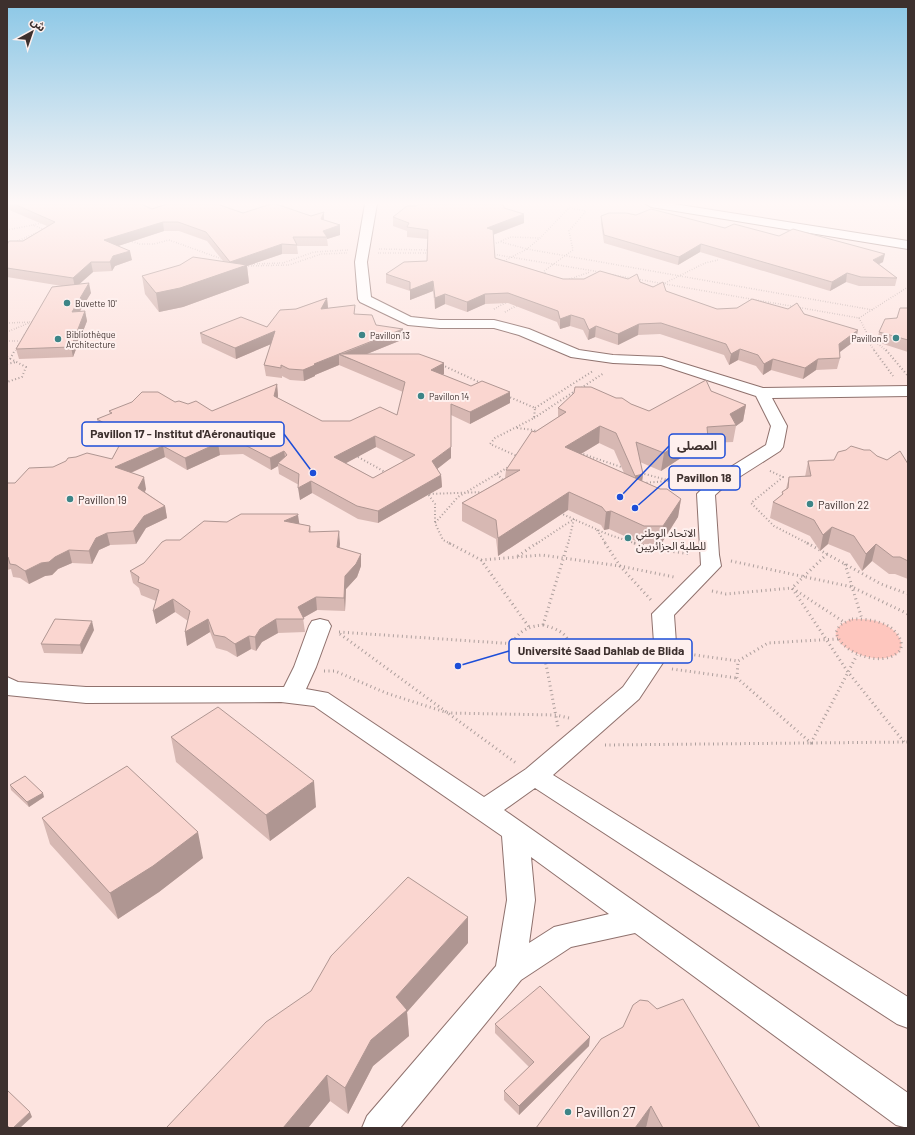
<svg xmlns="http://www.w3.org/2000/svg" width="915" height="1135" font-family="Barlow,'Noto Sans Arabic',sans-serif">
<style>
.built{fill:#fde4e0}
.green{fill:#fec6be}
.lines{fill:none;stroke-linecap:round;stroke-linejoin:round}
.minor-casing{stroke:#8f716d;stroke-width:2}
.path-far2{stroke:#ac9e9c;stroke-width:1.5;stroke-dasharray:0.5 2;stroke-linecap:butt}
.path-far1{stroke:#ac9e9c;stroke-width:2;stroke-dasharray:1 2.5;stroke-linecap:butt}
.path{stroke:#ac9e9c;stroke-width:3;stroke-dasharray:1 3.5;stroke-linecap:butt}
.minor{fill:#fff;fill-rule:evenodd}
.wall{fill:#d7b8b3;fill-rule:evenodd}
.shaded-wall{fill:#af9692}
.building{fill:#fad6d0;stroke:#af9692;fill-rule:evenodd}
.poi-dot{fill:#3d8587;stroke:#fef0ee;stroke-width:1.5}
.labels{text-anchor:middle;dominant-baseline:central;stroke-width:4;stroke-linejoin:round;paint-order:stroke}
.far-poi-label{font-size:9px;fill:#3d302e;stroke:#fef0ee;text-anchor:start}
.poi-label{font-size:11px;fill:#3d302e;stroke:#fef0ee;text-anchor:start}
.near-poi-label{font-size:13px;fill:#3d302e;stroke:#fef0ee;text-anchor:start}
.leader{fill:none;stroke:#1d4ed8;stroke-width:1.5}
.callout-dot{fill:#1d4ed8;stroke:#fef0ee;stroke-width:1.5}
.callout{fill:#fef0ee;stroke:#1d4ed8;stroke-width:1.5}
.callout-label{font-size:12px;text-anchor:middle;font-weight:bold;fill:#3d302e}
</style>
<rect width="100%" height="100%" fill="#fef0ee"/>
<path class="built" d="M7,204H908V1128H7Z"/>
<path class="green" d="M852,619C862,619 872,619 882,623C901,631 913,654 885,658C860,662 810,634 852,619Z"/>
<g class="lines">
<g class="minor-casing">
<path id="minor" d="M365,204H377L367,262L371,297L411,317L440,320H494L529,329L579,350L613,355L662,357L763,388L908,386V396L772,398L787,426L783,447L780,451L725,486L715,495L719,555L721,566L674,615L676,643L639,699L553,775L908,997V1028L897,1024L535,788L504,810L908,1093V1128L896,1125L635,933L571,947L521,980L400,1128H362L367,1116L496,966L507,900L502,836L314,706L281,702L86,703L7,695V677L18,682L86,687H284L294,667L309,626L312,621L320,619L328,621L331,626L316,667L306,689L328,693L484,797L526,769L623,687L654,643L652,614L701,565L697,494L713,478L766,445L771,426L756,396L661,365L613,363L571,357L519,335L494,328H440L408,325L360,302L358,299L355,262ZM531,857L609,914L554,927L529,943L535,900Z
M646,204H674L908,241V249L651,207Z"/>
</g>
<path class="path-far2" d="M899,204L908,214
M41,223L33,225L45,230
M7,230L33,225
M130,241L140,244H154L169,240L222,259
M501,241L511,237L539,238
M15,242L36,233
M491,244L501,242L527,249L873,310
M379,249L430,250
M378,253H429
M492,254L600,272
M502,262L527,249L540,238L569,208L586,211L569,231L573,250L544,271L547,277
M252,264L283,263L314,252L348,250
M246,266L289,265L321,254L347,253
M608,274L859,318L869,337L887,351
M567,280L590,272
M665,283L705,263L718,260
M494,309L507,302
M505,312L518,305
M859,318L908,287
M7,323L32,322L15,351
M7,332L29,323
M869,338V343L875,351
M7,341H19"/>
<path class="path-far1" d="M874,350L893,376
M886,350L908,376
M7,357L26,367L22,377L7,382
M10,359L15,350
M7,364L16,362
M442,365L481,383
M581,388L604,373
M507,396L535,408L534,418L495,438L490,444L517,456
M535,408L593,371
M534,418L575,391
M517,428L534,430L537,432
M580,453L624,468
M358,457L387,473
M770,471L783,477L751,503L774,526L809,544
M641,473L671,481L695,482
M497,474L504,481
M643,483L668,481
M560,513L607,534L637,544
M435,522V504L428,494L485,492
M597,530L606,544
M451,544L443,540L435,523L458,497L510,466
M536,544L574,519L568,544"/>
<path class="path" d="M449,543L481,560L529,627
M605,543L620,566L651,600
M634,543L656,549L691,554
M807,543L881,584L908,594
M827,554L792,588L844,622
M518,556L537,543
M481,560L542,555L620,566L674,577
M731,561L852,587L908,614
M845,564L862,619
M712,591L726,594L792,588L848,672L904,742
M852,619C869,619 892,621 900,639C902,644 902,650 897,653C881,667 840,653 836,632L840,625Z
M543,625L568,543
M543,625C554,628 567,632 569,644C559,668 521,662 515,639C522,629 531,626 543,625Z
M339,632L516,644
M340,634L516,763
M838,639L768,643L738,661L737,678L811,743L857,655
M568,645L633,654
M681,653L738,661
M545,659L558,727
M672,669L737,678
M324,671H335L386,693L448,713L556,715L569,718
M605,745L908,742"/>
<use href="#minor" class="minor"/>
</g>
<path class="wall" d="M7,204H141L152,209L311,216L324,212V220L340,225V235L327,239L328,246H297L298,254H282L247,266L249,283L183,307L159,312L145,294L142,276L223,261L207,241L179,231H164L118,246L132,260L115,266L112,271L93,272L79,284L91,293L80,311H85L87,321L73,357L19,359L16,349L62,286L7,277V245L23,241L47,226L7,209Z
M504,208L524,223L493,235L495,258L563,279L640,282L717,309L804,314L856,340L839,352L840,358L837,369L816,370L803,379L771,370L763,375L756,366L738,360L729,365L724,355L660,334L638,335L618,345L595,337L588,340L583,330L570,326L560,329L557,322L508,303L485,304L467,312L445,304L435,309L433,291L410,300V291L386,283V274L427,261L428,239L407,237V231L393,226V217Z
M636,215L779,236L883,262L879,264L897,278L895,286H859L846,282L830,291L700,252L678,265L604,243L601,224V216Z
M327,298L328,308L355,315L404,339L367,354L444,374L443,375L510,403L470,424L451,415V458L437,469L441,475L442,487L378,523L358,519L312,493L300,500L299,485L279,474L278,466L271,470L243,454L220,455L187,470L165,457L131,473L146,489L145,492L165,506L167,518L146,528L136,544L110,545L99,550L92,564L72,563L58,569L52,575L45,576L29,584L20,578L13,577L11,569L7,570V483H15L53,467L112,459L121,443L99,430L97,419L110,414L109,411L175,402L212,411L277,384L278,396V398L322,421H350L397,415L403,392L339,365L315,375V376L304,381L290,380L282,376V378L266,376L264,365L271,344L236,359L202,343L200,333L267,327L296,309ZM376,447L404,461L373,478L346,463Z
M908,308V352L877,342L879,332Z
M711,391L746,405L743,421L736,426L733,442L707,443L706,455L684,456L661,471L640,462L643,474L642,481L681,499L678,517L661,544H642L609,529L604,530L601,525L568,510L498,556L496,539L462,521V503L505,478L506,470L535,432L558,417V408L631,404L649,411ZM599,443L614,450L624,473L581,454Z
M877,456L887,460L908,464V579L895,574H889L872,561L862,571L850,553L828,544L820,551L810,536L770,518L773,502L782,495V492L786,489L789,477H805L808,461L834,460Z
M299,524L310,526L311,532L340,544L339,547L361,566L357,577L346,589L345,611L317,610L303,618L305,632L278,633L262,642L256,651L251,649L237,657L227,651L216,648L210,632L187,646L185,632L188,621L175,612L156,624V601L141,595L139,588L133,583L130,571L144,563L180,540Z
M94,630L82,654L44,653L41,644Z
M171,737L316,807L270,841L176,762Z
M10,785L44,797L29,807L11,790Z
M42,818L203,858L159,892L118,919L50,844Z
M468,943L407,1012L409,1036L373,1066L348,1114L330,1101L308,1128H167V1127Z
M495,1024L589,1046L519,1115L504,1100V1091L529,1067L495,1033Z
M601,1039L760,1128H647Z"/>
<path class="shaded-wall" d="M324,212V221L321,219Z
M524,214V223L487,237V228Z
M163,222L164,231L106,250L104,240Z
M340,225V235L327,239V237L323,231Z
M282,244V254L247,266L249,283L183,307L159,312L156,293L230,262Z
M701,244L700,252L678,265L679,257Z
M130,251L132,260L115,266L112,271L110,262L113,256Z
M885,254L883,262L871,268L873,260Z
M91,262L93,272L75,288L73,278Z
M847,273L846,282L830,291L832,282Z
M433,281V291L410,300V290Z
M89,283L91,293L74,321L72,312Z
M445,294V304L435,309V298Z
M485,294V304L467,312V302Z
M327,298L328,308L322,320L321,309Z
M85,311L87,321L73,357L71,347Z
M571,315L570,326L560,329V319Z
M639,324L638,335L618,345V334Z
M596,326L595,337L588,340L589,330Z
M403,329L404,339L352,360L339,355Z
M858,330L856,340L836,355L839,344Z
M275,331L276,342L236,359L235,348Z
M740,349L738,360L729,365L731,354Z
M339,354V365L315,375V376L304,381L303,370L314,364Z
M773,359L771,370L763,375L764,364Z
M818,359L816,370L803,379L805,368Z
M444,363V374L431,381V370Z
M277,384L278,396L276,407L274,396Z
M510,392V403L470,424V412Z
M746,405L743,421L736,426V425L730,414Z
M600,426L599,443L564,464L565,447Z
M375,436L376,447L335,469L334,457Z
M686,439L684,456L661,471L664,453Z
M218,443L220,455L187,470L185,458Z
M163,446L165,457L117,479L115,467Z
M451,447V458L432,473V461Z
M284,451L286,463H278V466L271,470L270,458Z
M643,474L641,491L633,494L635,476Z
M441,475L442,487L378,523V511Z
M144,477L146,489L141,500L138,488Z
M311,481L312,493L300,500L298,488Z
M569,492L568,510L498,556V538Z
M681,499L678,517L661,544L663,526Z
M165,506L167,518L146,528L136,544L133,531L144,516Z
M611,511L609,529L604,530L606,512Z
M298,515L300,528L284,521Z
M832,527L828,544L820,551L823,535Z
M339,531L340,544L338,559L337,547Z
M107,533L110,545L99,550L92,564L89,551L96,538Z
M876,544L872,561L862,571L866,554Z
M69,550L72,563L58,569L52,575L45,576L29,584L25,571Z
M361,554V566L357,577L346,589L345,611L344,598L345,576Z
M316,597L317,610L301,619L298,607Z
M173,599L175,612L156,624L153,611Z
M208,619L210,632L187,646L185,632Z
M276,619L278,633L262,642L256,651L255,637L260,629Z
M92,621L94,630L82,654L80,645Z
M249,636L251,649L237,657L235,644Z
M314,781L316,807L270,841L266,815Z
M43,793L44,797L29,807L27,802Z
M198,832L203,858L159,892L118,919L110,893Z
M468,917V943L407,1012L409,1036L373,1066L348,1114L345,1088L371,1040L396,997Z
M590,1037L589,1046L519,1115V1106Z
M327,1075L330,1101L308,1128H283Z
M651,1106L646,1128H635Z
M30,1112L32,1117L20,1128H13Z"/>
<path class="building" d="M14,204H141L152,209L167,204H217L243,213L271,204H276L311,216L324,212L321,219L340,225L323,231L327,237H293L297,245L282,244L230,262L206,232L178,222H163L104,240L130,251L113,256L110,262H91L73,278L7,268V245L9,241H23L55,222Z
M419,204H503L504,208L524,214L487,228L493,230L495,258L563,279H584L600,271L628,279L637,274L640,282L653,287L663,282L666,291L717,309L737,308L752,299L788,309L797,303L804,314L858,330L839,344L840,358L818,359L805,368L773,359L764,364L758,355L740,349L731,354L726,344L661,323L639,324L618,334L596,326L589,330L584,319L571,315L560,319L558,311L508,293L485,294L467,302L445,294L435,298L433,281L410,290V282L386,274L404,262L427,261L428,230L407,227L409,223L393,217L407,206H416Z
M651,209L725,228L734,224L779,236L793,229L885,254L873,260L897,278L861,277L847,273L832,282L701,244L679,257L604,235L601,216L609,213H626L636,215Z
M193,257L247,265L180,288L156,293L142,276L180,265Z
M89,283L72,312L85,311L71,347L16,349L52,287Z
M327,298L321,309L355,305L354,314L372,315L376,325L403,329L339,354H419L444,363L431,370L471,386L482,381L510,392L470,412L451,404V447L432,461L441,475L378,511L357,506L311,481L298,488L299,474L278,463L287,455L284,451L270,458L241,443H218L185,458L163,446L115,467L144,477L138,488L165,506L144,516L133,531L107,533L96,538L89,551L69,550L55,557L49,562L41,563L25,571L16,565L10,564L8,557H7V483H15L29,468L53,467L66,461L68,458L76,457L87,453L112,459L125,435L97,419L112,413L109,411L132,402L142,392H158L175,402L179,401L188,404L196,401L212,411L277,384L274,396L322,421H350L380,407L397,415L405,382L339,354L314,364L315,365L303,370L289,369L281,365V368L264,365L275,331L235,348L200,333L241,317L267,327L280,310L296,309ZM375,436L415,455L373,478L334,457Z
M900,308H908V340L879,332L885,319L897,318Z
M706,380L711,391L746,405L730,414L736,425L707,427L708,438L686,439L664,453L636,442L643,474L635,476L616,433L600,426L565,447L660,489H667L681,499L663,526H644L611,511L606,512L602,507L569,492L498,538L496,520L462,503L520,470H506L532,431L535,432L566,412L558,408L574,393L575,387H591L616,398H622L631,404L649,411Z
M851,446L864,450H870L877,456L887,460L900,451L908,464V561L900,557H893L876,544L866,554L854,536L832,527L823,535L814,520L773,502L783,494L782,492L788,488L789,477L811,476L808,461L834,460L838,452L846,450Z
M241,514H298V515L284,521L310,526L309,532L339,531L337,547L361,554L356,564L345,576L344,598L316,597L298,607L304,619H276L260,629L255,637L249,636L235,644L225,637L214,635L208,619L185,632L190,611L173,599L153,611L159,590L138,582L139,577L130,571L144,563L162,542L166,540H180L204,521L227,522Z
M55,619L92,621L80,645L41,644Z
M218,707L314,781L266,815L171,737Z
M127,766L198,832L153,866L110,893L42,818Z
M25,776L43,793L27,802L10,785Z
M408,877L468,917L396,997L407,1010L371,1040L345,1088L327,1075L283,1128H168L167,1127L266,1022L311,991L331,956Z
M540,986L590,1037L519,1106L504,1091L534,1062L495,1024Z
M683,999L760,1128H663L651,1106L635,1128H536L601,1039L623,1027L633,1005L640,1000L648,1001L657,1009Z
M7,1090L30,1112L13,1128H10L7,1125Z"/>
<linearGradient id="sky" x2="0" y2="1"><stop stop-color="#8bc7e6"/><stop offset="0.56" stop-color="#fff8f7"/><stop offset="1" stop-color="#fff8f7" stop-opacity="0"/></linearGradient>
<rect width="915" height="363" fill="url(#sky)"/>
<g class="poi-dot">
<circle cx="67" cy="303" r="4"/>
<circle cx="362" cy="335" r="4"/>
<circle cx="896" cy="338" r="4"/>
<circle cx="58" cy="339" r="4"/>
<circle cx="421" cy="396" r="4"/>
<circle cx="70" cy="499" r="4"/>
<circle cx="810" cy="504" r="4"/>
<circle cx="628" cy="538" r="4"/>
<circle cx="568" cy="1112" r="4"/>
</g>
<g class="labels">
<g class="far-poi-label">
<text x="75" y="303">Buvette 10'</text>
<text x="66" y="334">Bibliothèque<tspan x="66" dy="10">Architecture</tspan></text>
<text x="370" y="335">Pavillon 13</text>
<text x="888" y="338" text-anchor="end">Pavillon 5</text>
<text x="429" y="396">Pavillon 14</text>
</g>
<g class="poi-label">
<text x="78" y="499">Pavillon 19</text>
<text x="818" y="504">Pavillon 22</text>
<text x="636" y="532">الاتحاد الوطني<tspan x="636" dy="13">للطلبة الجزائريين</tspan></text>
</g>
<g class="near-poi-label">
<text x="576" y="1112">Pavillon 27</text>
</g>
</g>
<path class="leader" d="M313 473L284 434M620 497L669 446M635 508L669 478M458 666L509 651"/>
<g class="callout-dot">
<circle cx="313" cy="473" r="4"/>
<circle cx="620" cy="497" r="4"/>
<circle cx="635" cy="508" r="4"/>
<circle cx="458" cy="666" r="4"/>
</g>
<g class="callout">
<rect x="82" y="422" width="202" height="24" rx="4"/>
<rect x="669" y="434" width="56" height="24" rx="4"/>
<rect x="669" y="466" width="71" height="24" rx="4"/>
<rect x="509" y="639" width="183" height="24" rx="4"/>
</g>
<g class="callout-label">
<text x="183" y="438">Pavillon 17 - Institut d'Aéronautique</text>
<text x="697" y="450">المصلى</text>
<text x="704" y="482">Pavillon 18</text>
<text x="601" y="655">Université Saad Dahlab de Blida</text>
</g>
<rect width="915" height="1135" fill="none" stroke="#3d302e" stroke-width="16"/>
<g transform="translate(32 32) rotate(40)" stroke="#fef0ee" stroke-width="3" paint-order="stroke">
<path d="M0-3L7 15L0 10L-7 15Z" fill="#3d302e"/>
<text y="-6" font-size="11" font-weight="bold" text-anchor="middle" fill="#3d302e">ش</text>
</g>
</svg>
